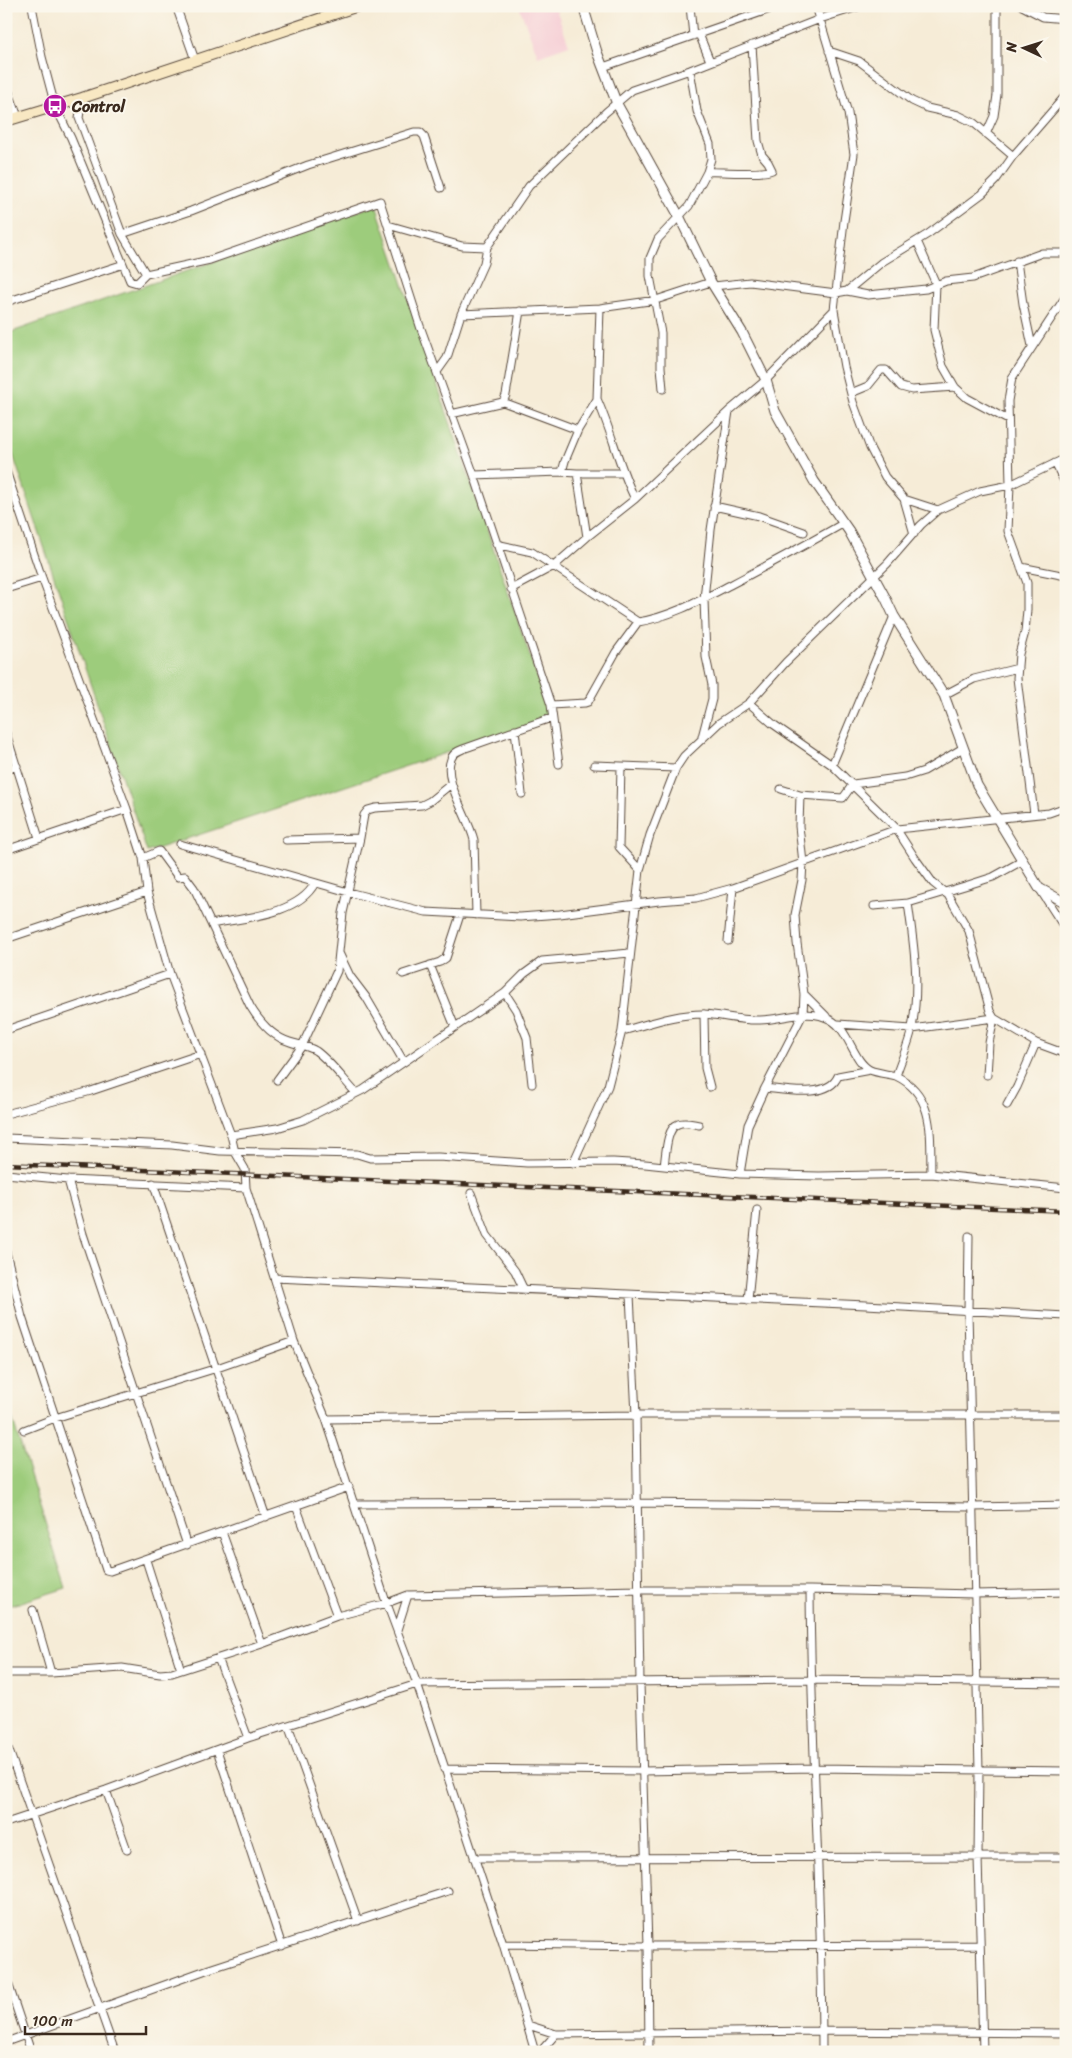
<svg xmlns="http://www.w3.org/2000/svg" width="1072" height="2058" font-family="Sriracha,sans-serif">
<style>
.built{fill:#f6cfd6}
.green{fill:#9dcc7b;stroke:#6c7b4c}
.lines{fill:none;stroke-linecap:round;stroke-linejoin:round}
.minor-casing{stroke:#57473a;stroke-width:9}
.tertiary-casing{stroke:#57473a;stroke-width:11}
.secondary-casing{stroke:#57473a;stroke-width:12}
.minor{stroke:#fff;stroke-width:7}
.tertiary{stroke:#fff;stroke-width:9}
.secondary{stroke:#f8e8c3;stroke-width:10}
.rail-casing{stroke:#3b2a1e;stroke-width:4.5}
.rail{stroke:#fbf7ec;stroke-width:2.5;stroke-dasharray:8;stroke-linecap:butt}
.labels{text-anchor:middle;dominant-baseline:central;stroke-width:4;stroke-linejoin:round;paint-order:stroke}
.poi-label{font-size:16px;font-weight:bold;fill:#3b2a1e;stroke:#fbf7ec;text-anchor:start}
</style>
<rect width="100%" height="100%" fill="#fbf7ec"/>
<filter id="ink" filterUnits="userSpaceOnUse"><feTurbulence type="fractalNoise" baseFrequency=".02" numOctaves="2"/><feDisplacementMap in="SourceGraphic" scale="10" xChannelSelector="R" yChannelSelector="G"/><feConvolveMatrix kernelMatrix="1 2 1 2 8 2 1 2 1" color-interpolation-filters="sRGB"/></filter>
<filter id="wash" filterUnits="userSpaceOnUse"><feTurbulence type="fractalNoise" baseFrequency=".0096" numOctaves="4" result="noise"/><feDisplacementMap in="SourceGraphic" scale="20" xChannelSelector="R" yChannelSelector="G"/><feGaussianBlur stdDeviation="1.12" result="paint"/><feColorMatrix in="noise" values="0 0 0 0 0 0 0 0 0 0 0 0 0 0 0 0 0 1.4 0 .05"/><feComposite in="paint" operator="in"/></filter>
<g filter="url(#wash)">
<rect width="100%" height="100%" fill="#f6ecd7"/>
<path class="built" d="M519,6H555L569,45L538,56Z"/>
<path class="green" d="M376,205L551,718L147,852L6,434V334Z
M6,1399L66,1588L6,1607Z"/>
</g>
<g filter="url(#ink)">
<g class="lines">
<g class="minor-casing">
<path id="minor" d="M32,6L42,57L55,106L71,138L130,281L137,283L146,274L210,260L380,201L420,326L474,475L551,705L585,703L588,702L616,652L638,622C670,617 701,600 730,585C768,565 806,545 844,523
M176,6L195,60
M690,6L693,36
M816,6L848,113L854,154L844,221L834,310L844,367L853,402L870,448L885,477L904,499L914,534
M1022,6L1043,17L1066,19
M699,34L710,61
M829,51L859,61L912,101L927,108L958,115L974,123L1013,156
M603,67L779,6
M6,84L18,117
M82,98L79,118L84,131L122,234L146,274
M986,134L994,116L997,95V6
M707,172C721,171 762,175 772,170L768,162L762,155L758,141L752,45
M388,225L462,246L487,247L529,186L606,112L632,90L690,70L820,19L861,6
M122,234L191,211L308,165L414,132H420L424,136L441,188
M917,241L936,284L934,330L943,366L955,387L967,398L1008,420
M1017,261L1023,304L1032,346
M714,286L750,282L836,293L847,291L882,262L928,234L982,194L996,180L1013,156L1066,95
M847,291L868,295L926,289L946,281L973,278L1042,253H1066
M6,302L121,265
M461,314L484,263L487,247
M437,372L447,358L461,314L600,308L656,300L711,282
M663,389L661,367V333L650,276V258L658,239L689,206L707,172L711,159L710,144L697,111L690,70
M851,393L868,386L881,370H886L901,387L912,390L955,387
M597,399C612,432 619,467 635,499
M503,402L506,395L520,311
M451,414L503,402L578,430
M1055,463L1066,485
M6,471L42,578L127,809L143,858L147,892L170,974L231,1135L235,1152L245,1169L246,1188L294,1341L326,1419L384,1596L417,1684L503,1944L535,2052
M577,473H623
M474,475L562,472
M904,499L938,510
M714,506L759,516L804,532
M587,537L577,473L562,472L565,461L578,430L597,399L600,308
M496,544L532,552L638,622
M1021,567L1066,576
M6,589L42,578
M511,589L554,566L587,537L635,499L729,411
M944,695L974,679L1018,668
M749,703L773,724L832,765L895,827L915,858L933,883L948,895L969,931L990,1011L994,1018L1036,1043L1066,1054
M551,705L559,764
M515,730L522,794
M6,733L39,838
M702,737L712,699V685L706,657L704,599L711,530L729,411L766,380L834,310
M594,765L676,768
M832,765L894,616
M621,767L619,847L640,870
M6,770L17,766
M781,789L800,795L843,798L853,784L905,777L924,771L963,748
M1034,814L1017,678L1019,654L1025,632L1027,610V583L1008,531L1010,485L1008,401L1012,378L1066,296
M286,840L360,838
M180,844L348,892L426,912L520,917L560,914L659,901L696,898L733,888L897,829L1049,813L1066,807
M6,850L127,809
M143,858L159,851L178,877L185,876L194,888L250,1006C259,1021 273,1037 290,1042C299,1045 308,1046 316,1051C331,1062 343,1079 356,1093
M1039,888L1066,930
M908,903C914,945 920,986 912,1028C909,1044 901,1060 896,1076C936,1095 930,1137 931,1174
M874,906L908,903L968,885L993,877L1022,861
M476,915L474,840C469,818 442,780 451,759C453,753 458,751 463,749L551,718
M211,924C243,918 298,915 315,883
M6,939L147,892
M728,941L733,888
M339,953L350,976L366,997L404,1062
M430,965L455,1027
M403,974L440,962L446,958L460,915
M505,993L516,1010L527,1038L532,1084
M804,994L826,1016
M704,1014L705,1068L710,1087
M838,1024L912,1029L994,1018
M6,1030L170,974
M622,1031C649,1024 675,1014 703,1014C722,1015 741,1021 760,1020C783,1020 809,1007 831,1020C849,1030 853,1061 870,1070C877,1073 888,1074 896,1076
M987,1075L989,1043L994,1018
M277,1080L302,1046L337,971L343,913L360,838L364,815L368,810L375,808L422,805L430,801L451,784
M765,1088C785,1090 829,1099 838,1076L870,1070
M1007,1105L1017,1087L1036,1043
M6,1114L91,1091L201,1054
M231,1135L277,1128L303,1120L363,1090L505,993L524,974L542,961L630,953
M6,1138L172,1145L220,1151L357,1154L370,1158L438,1157L527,1163L613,1162L645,1164L740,1174L819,1176L931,1174L1066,1188
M573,1163L608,1086L622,1031L640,870L650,835L676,768L684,756L719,723L749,703L786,662L887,564L921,525L938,510L980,491L1010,485L1066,458
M664,1166C666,1155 666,1128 678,1124C684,1121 693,1124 699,1125
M6,1174L68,1180L246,1188
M740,1174L748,1125L765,1088L803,1014L804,994L797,943L795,915L802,880L803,863L799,826L800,795
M68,1180L83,1234L187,1545
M153,1183L266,1517
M471,1193L487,1235L515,1271L524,1290
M969,1236L968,1311L979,1770L978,1857L983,2052
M6,1252L22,1317L106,1570L110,1571L349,1487
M275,1278L866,1305L1066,1316
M630,1295L636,1415L640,1683L648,1946L649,2052
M748,1300L757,1210
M326,1419L636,1415H1066
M24,1430L55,1418L217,1368L294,1341
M355,1504L636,1503L973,1507L1066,1505
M296,1506L337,1616
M222,1532L262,1644
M146,1560L181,1670
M810,1590C811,1744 822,1898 822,2052
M33,1610L51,1673
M397,1630L408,1595
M218,1658L248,1738
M6,1673H51L122,1668L160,1674L172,1673L262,1644L337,1616L387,1603L408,1595L639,1590H810L974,1594L1066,1592
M288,1725L358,1921
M6,1742L115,2052
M217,1750L282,1946
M444,1769L642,1771L815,1768L1066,1771
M106,1790L127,1850
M6,1823L106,1790L248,1738L417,1684L811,1680L1066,1683
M474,1858L1066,1857
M503,1944L648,1946L980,1945
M6,1977L31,2052
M528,2025L556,2034L822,2031L1066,2033
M6,2042L209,1969L448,1891
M540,2052L556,2034"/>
</g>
<g class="tertiary-casing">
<path id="tertiary" d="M583,6L597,52L617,104L679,216L711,282L742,332L766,380L775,411L814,481L849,531L886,599L894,616L944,695L977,785L1039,888L1066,903"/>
</g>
<g class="secondary-casing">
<path id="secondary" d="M6,121L82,98L358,6"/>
</g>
<use href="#minor" class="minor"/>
<use href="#tertiary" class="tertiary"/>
<use href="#secondary" class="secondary"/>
<g class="rail-casing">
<path id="rail" d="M6,1164L1066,1211"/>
</g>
<use href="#rail" class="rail"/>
</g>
</g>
<defs>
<g id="bus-disc" transform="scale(1.25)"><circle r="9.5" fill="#b5179e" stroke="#fbf7ec"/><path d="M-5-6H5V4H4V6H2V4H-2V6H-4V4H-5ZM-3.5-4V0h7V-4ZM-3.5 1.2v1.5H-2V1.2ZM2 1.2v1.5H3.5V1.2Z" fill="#fff"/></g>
</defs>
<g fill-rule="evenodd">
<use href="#bus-disc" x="55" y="106"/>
</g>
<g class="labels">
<g class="poi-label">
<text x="72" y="106">Control</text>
</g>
</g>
<rect width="1072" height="2058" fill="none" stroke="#fbf7ec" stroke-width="25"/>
<g transform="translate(1024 48) rotate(274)" stroke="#fbf7ec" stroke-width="4" paint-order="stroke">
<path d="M0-4L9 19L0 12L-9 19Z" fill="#3b2a1e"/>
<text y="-8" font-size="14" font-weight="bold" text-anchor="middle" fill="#3b2a1e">N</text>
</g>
<path d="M25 2026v8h121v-8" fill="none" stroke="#3b2a1e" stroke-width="2.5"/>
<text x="32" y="2026" font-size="15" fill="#3b2a1e" stroke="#fbf7ec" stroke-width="4" paint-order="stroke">100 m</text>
</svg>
